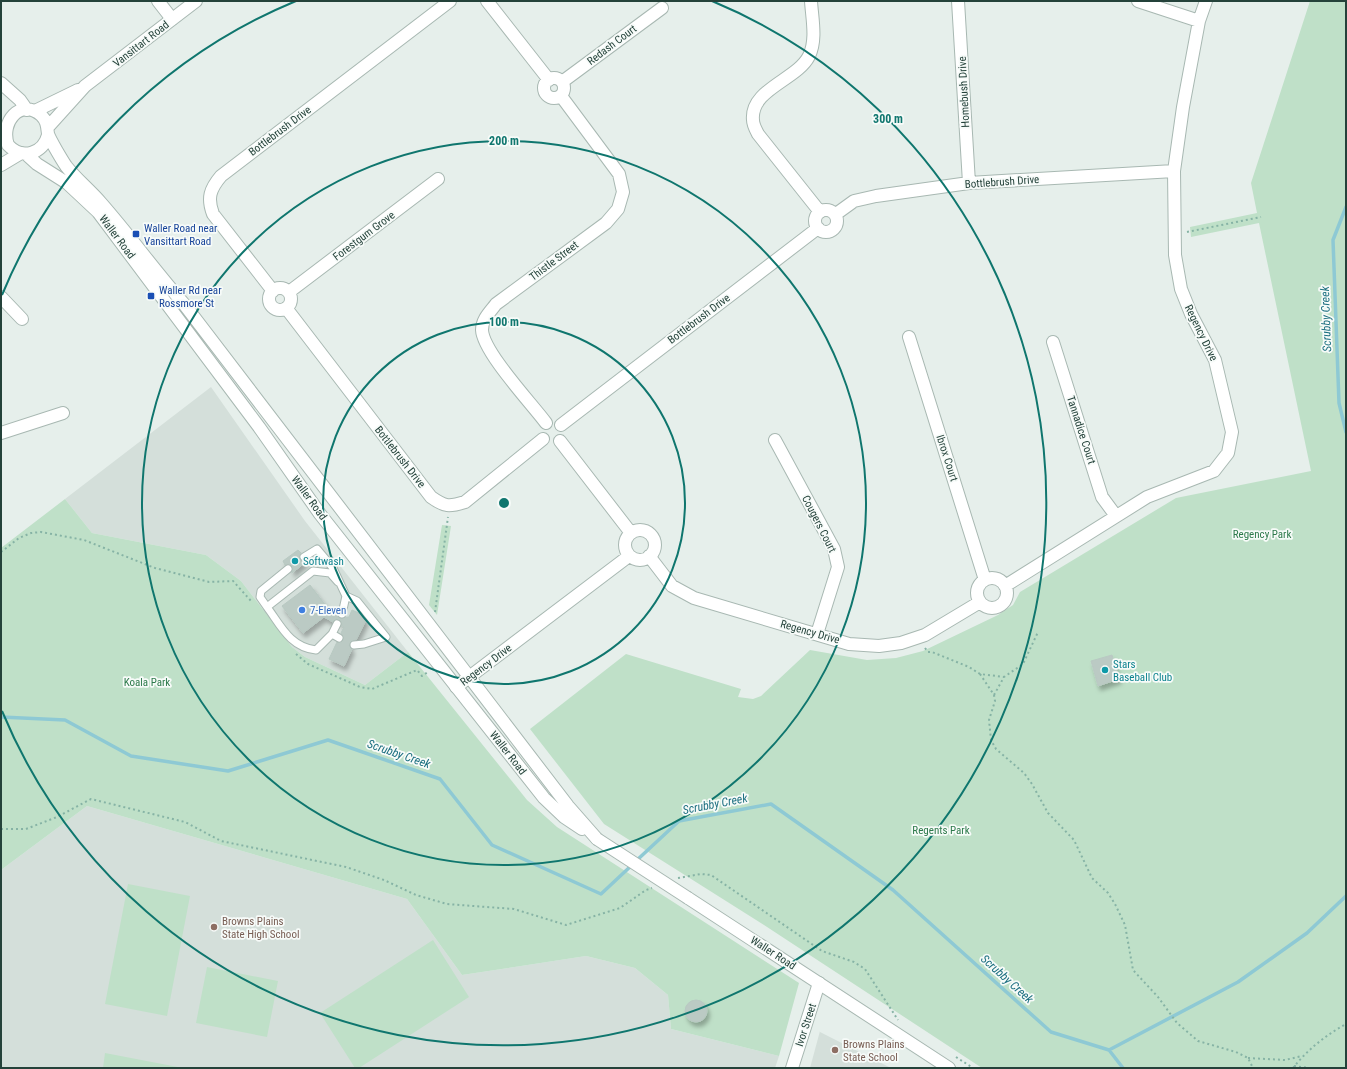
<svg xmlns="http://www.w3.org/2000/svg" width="1347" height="1069" font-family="'Roboto Condensed',sans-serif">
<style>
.built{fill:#d4dfda}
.green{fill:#bfe0c8;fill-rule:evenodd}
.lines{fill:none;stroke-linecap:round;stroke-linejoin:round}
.stream{stroke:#8ec9d4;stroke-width:3.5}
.building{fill:#bbcac4;stroke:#b8c9c2;filter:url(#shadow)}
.service-casing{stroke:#a8b8b2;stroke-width:9}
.minor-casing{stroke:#a8b8b2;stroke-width:14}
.tertiary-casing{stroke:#a8b8b2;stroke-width:14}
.path{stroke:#86b3a5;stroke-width:2;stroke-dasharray:2 3;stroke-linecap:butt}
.service{stroke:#fff;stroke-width:7}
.minor{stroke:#fff;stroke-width:12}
.tertiary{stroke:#fff;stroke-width:12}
.tertiary-bridge-casing{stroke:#a8b8b2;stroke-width:14;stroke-linecap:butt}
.tertiary-bridge{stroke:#fff;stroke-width:12}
.ring{fill:none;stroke:#0f766e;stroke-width:2}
.transit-dot{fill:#1a4fb4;stroke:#f7fbf9;stroke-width:1.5}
.culture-dot{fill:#0f9aa8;stroke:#f7fbf9;stroke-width:1.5}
.shop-dot{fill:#3f7fe0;stroke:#f7fbf9;stroke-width:1.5}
.education-dot{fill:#8d6e63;stroke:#f7fbf9;stroke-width:1.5}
.labels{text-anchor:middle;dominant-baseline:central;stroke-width:3.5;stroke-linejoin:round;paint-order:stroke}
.street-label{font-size:11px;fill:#24423a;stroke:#f7fbf9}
.transit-label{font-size:11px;fill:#164399;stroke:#f7fbf9;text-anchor:start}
.park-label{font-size:11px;fill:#2d7a4b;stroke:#f7fbf9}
.culture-label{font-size:11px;fill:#0d838f;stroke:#f7fbf9;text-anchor:start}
.shop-label{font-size:11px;fill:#366cbe;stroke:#f7fbf9;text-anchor:start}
.education-label{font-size:11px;fill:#785e54;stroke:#f7fbf9;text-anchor:start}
.water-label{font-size:12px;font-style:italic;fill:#1c6f80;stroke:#f7fbf9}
.centre{fill:#0f766e;stroke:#f7fbf9;stroke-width:2}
.ring-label{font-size:12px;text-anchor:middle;font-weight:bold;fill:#0f766e;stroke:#f7fbf9;stroke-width:3.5;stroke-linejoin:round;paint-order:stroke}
</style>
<defs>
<filter id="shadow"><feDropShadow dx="2.5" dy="4.5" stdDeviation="2" flood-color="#0004"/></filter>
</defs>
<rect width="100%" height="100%" fill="#e6efeb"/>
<path class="built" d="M211,387L305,521L408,652L365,685L305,657L292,647L241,581L206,555L92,533L65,499Z
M87,806L407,899L462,975L586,956L635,968L668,995L671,1029L779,1056L775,1068H1V870Z
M820,1031V1032L891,1068H810Z"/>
<path class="green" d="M1310,1H1346V1068H982L764,925L604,824L530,729L626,654L741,689L738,697L753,699L761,696L810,650L867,660L896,658L923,651L998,615L1013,605L1020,592L1176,498L1311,471L1259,223L1191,237L1190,227L1257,213L1251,183ZM1112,655L1119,679L1098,686L1091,662Z
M65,499L92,533L206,555L241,581L292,647L305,657L365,685L408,652L527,800L557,827L799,983L779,1056L671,1029L668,995L635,968L586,956L462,975L407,899L87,806L1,870V548Z
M442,525L451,526L437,615L429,605Z
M128,884L190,896L167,1016L105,1004Z
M433,940L469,997L359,1068H355L320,1013Z
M207,967L278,981L267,1037L196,1023Z
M105,1053L183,1068H103Z"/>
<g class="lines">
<path class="stream" d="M1346,207L1333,240L1339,403L1346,432
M1,717L65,720L131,756L228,771L328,740L440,779L492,845L601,894L632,865
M636,861L679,821L771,804L893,890L1051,1032L1109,1050L1238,982L1307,933L1346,896
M1109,1050L1123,1068"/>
</g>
<path class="building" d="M298,550L301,553L299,557L300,560L307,561L292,573V566L285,565L283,561Z
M310,585L327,607L337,612L339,618L349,617L352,610L361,614L366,620L356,640L350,643L349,646L352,649L344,666L329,659L337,642H341L343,640V636L341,633L344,627L342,626L341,621L336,619L333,622L324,617L303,633L282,606Z
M1112,655L1119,679L1098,686L1091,661Z
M685 1011a11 11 0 1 1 22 0a11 11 0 1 1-22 0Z"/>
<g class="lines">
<g class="service-casing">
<path id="service" d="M304,557L317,549L333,568L346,596L342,614
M346,596L357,601L386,637L364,644L354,645
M267,607L260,597L261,591L288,569
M337,624L332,634L339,638
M332,634L316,650C290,647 281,626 267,607L313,571L330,573L338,582"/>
</g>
<g class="minor-casing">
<path id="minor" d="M158,1L172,19
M487,1L549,80
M811,1C812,18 817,40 809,56C797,80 750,89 753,120C753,125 756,130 758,134L820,212
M958,1L969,183
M1138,1L1199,21
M544 88a10 10 0 1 1 20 0a10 10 0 1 1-20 0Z
M562,82L662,8
M1,165L21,153
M815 221a11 11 0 1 1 22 0a11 11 0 1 1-22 0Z
M836,214L854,201L876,196L969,183L1174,171
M269 299a11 11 0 1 1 22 0a11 11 0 1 1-22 0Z
M273,291L213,214C207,198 210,189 221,176L450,1
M289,292L438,179
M1,297L22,319
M286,308L431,497C445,507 449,507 465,502L543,439
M909,337L985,580
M1053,342L1102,497L1116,516
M546,423C532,404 483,352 482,330C482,319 490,312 496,304L606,223L618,209L623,192L619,174L561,96
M561,425L818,228
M1,433L63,413
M775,440L834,549L838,567L817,634
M560,441L631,533
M625 545a15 15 0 1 1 30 0a15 15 0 1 1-30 0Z
M649,556L672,586L694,598L849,644L879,646L901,643L925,635L980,602
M977 593a15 15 0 1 1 30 0a15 15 0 1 1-30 0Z
M1005,586L1147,497L1214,471L1228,453L1232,432L1215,360L1191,314L1181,289L1175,255L1174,171L1183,107L1199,21L1206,1
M456,687L629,556
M792,1068L819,983"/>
</g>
<g class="tertiary-casing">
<path id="tertiary" d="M1,83L20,100L27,110
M35,111L78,90
M48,127L85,86L196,1
M48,135C43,154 22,160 8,145C0,122 20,98 41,115C47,121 47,126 48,134C50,140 62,160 66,166C76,179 90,190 101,203C130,236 155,271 184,304L568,806L597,839
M26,154L37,164L67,183L98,212L259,427L320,514L544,798L564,817L582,829
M688,898L949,1068"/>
</g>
<path class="path" d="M1187,232L1261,217
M1,552L19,538L31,533L41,532L84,540L155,568L209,582L233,581L252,602
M435,612L448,517
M925,648L928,652H932L969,667L980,674L1004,677
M296,654L308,664L360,687L372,689L417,670L422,676L428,672
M980,674L994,695L995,701L989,720L991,740L996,749L1024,773L1032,784L1048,813L1074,840L1092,878L1108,893L1115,904L1125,925L1133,970L1158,997L1177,1023L1198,1041L1236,1052L1248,1058L1253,1068
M994,695L1004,677L1023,664L1038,632
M1,829H26L57,817L91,799L185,822L221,841L346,867L384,880L416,895L447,904L514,909L566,925L620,908L646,890L652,888
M678,878L701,874L711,875L822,951L854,962L865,969L898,1020
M956,1057L973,1068
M1248,1058L1285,1060L1302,1056
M1294,1066L1309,1068
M1293,1068C1307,1050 1326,1035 1346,1024"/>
<use href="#service" class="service"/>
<use href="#minor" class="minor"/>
<use href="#tertiary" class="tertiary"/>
<g class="tertiary-bridge-casing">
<path id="tertiary-bridge" d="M597,839L688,898"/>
</g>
<use href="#tertiary-bridge" class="tertiary-bridge"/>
</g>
<g class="ring">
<circle cx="504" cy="503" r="181"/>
<circle cx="504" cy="503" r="362"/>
<path d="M2 295A543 543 0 0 1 296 1M712 1A543 543 0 1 1 2 711"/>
</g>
<g class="transit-dot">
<rect x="132" y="230" width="8" height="8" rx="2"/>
<rect x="147" y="292" width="8" height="8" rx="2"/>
</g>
<g class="culture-dot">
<circle cx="295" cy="561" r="4"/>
<circle cx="1105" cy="670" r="4"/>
</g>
<circle class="shop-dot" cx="302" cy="610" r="4"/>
<g class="education-dot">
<circle cx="214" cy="927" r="4"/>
<circle cx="835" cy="1050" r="4"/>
</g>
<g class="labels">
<g class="street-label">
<text transform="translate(141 44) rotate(-38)">Vansittart Road</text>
<text transform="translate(612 45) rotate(-37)">Redash Court</text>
<text transform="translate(964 92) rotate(-93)">Homebush Drive</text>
<text transform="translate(280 131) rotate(-37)">Bottlebrush Drive</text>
<text transform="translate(1002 182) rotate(-4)">Bottlebrush Drive</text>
<text transform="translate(364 236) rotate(-37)">Forestgum Grove</text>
<text transform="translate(117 237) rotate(53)">Waller Road</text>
<text transform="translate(554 261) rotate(-37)">Thistle Street</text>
<text transform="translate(699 319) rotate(-37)">Bottlebrush Drive</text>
<text transform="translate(1201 333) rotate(64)">Regency Drive</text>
<text transform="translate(1081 430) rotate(72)">Tannadice Court</text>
<text transform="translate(400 457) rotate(52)">Bottlebrush Drive</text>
<text transform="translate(947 458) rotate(72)">Ibrox Court</text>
<text transform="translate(309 498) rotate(54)">Waller Road</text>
<text transform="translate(819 524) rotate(63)">Cougers Court</text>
<text transform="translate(810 632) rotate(16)">Regency Drive</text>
<text transform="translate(486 665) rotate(-37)">Regency Drive</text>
<text transform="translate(508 753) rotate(52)">Waller Road</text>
<text transform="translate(773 953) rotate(33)">Waller Road</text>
<text transform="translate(806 1025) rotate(-72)">Ivor Street</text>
</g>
<g class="transit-label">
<text x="144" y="228">Waller Road near<tspan x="144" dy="13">Vansittart Road</tspan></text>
<text x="159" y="290">Waller Rd near<tspan x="159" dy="13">Rossmore St</tspan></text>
</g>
<g class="park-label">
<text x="1262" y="534">Regency Park</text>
<text x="147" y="682">Koala Park</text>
<text x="941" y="830">Regents Park</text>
</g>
<g class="culture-label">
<text x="303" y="561">Softwash</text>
<text x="1113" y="664">Stars<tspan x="1113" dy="13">Baseball Club</tspan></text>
</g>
<g class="shop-label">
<text x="310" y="610">7-Eleven</text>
</g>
<g class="education-label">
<text x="222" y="921">Browns Plains<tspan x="222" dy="13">State High School</tspan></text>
<text x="843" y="1044">Browns Plains<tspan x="843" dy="13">State School</tspan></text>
</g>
<g class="water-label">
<text transform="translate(1326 319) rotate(-92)">Scrubby Creek</text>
<text transform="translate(399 754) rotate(19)">Scrubby Creek</text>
<text transform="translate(715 804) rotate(-11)">Scrubby Creek</text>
<text transform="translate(1007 979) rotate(42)">Scrubby Creek</text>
</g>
</g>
<circle cx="504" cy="503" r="6" class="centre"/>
<g class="ring-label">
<text x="888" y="123">300 m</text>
<text x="504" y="145">200 m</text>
<text x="504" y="326">100 m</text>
</g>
<rect width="1347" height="1069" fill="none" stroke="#24423a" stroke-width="4"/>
</svg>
